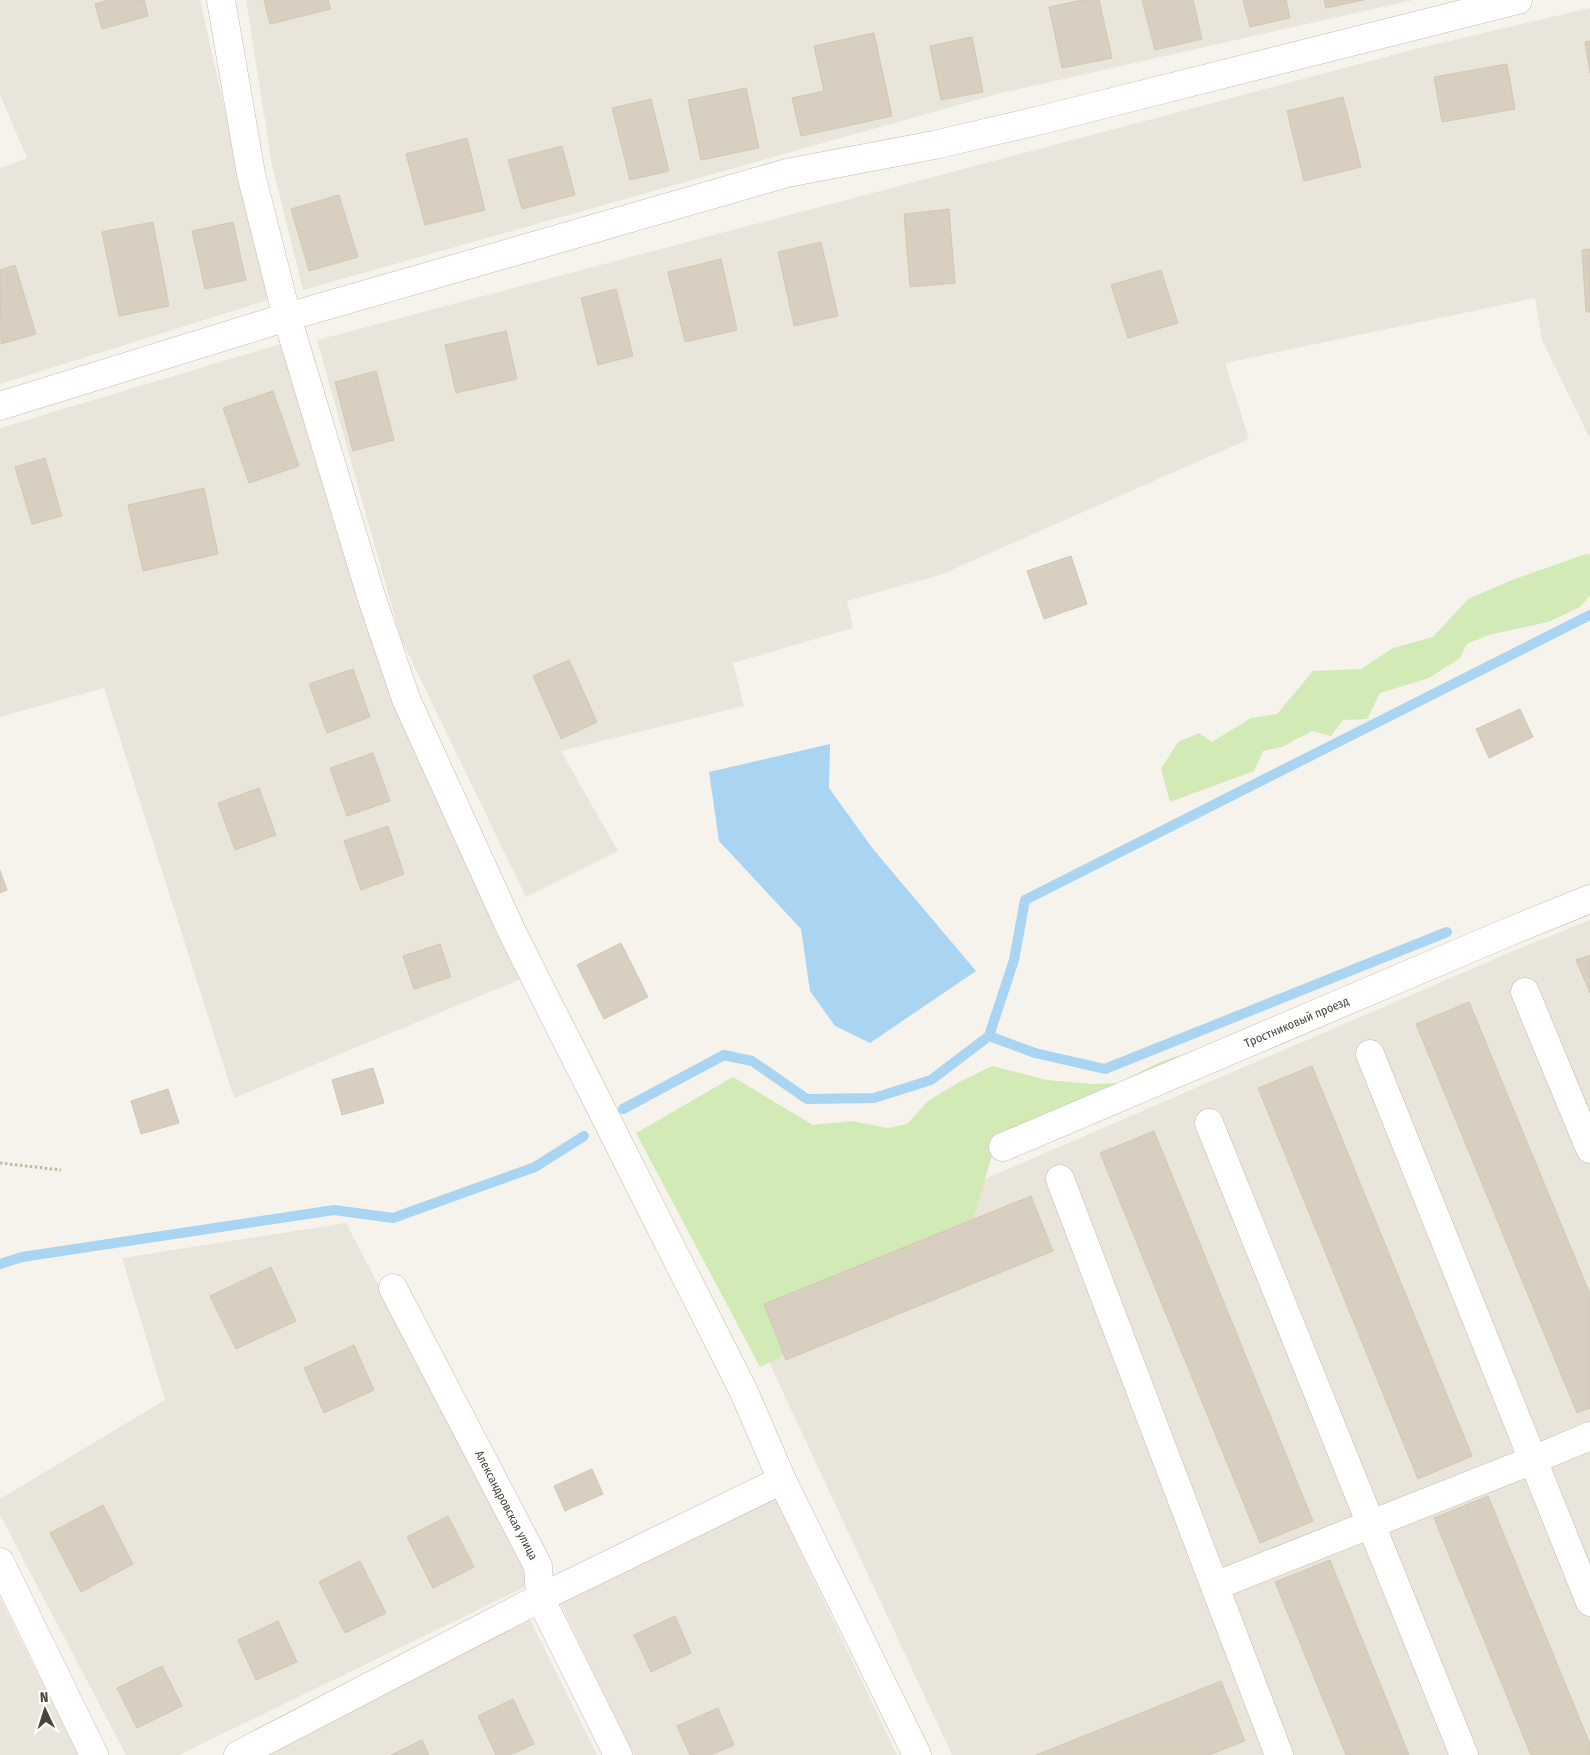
<svg xmlns="http://www.w3.org/2000/svg" width="1590" height="1755" font-family="'Fira Sans Condensed',sans-serif">
<style>
.residential{fill:#eae5da}
.green{fill:#d2eab5}
.water{fill:#a9d4f2}
.lines{fill:none;stroke-linecap:round;stroke-linejoin:round}
.stream{stroke:#a9d4f2;stroke-width:10}
.building{fill:#d8cfc1;stroke:#d3c7b4}
.minor-casing{stroke:#c2bbae;stroke-width:29}
.path{stroke:#c4b79f;stroke-width:3;stroke-dasharray:2.5 2.5;stroke-linecap:butt}
.minor{stroke:#fff;stroke-width:28}
.labels{text-anchor:middle;dominant-baseline:central;stroke-width:4;stroke-linejoin:round;paint-order:stroke}
.street-label{font-size:12px;fill:#4b4439;stroke:#fff}
</style>
<rect width="100%" height="100%" fill="#f6f3ec"/>
<path class="residential" d="M0,0H200L268,300L0,384V168L27,158L0,95Z
M246,0H1413L997,94L303,290L272,165Z
M1590,8V439L1542,340L1535,298L1225,363L1249,439L940,575L847,601L853,628L733,663L744,706L561,751L618,851L526,897L401,639L317,340L1416,49Z
M280,344L381,658L521,979L234,1098L104,688L0,717V428Z
M1590,920V1755H952L734,1287L1511,952Z
M346,1223L526,1566L527,1586L179,1755H126L0,1515V1499L165,1400L122,1258Z
M774,1496L897,1755H634L560,1603Z
M0,1598L78,1755H0Z
M530,1619L597,1755H266Z"/>
<path class="green" d="M1590,554V595L1580,607L1548,622L1489,635L1467,644L1460,658L1429,678L1380,693L1367,719L1343,720L1331,736L1312,731L1282,747L1263,751L1254,771L1170,802L1161,769L1178,742L1199,733L1212,742L1251,718L1277,714L1313,671L1361,669L1393,648L1433,637L1468,599L1512,580L1583,555Z
M1214,1044L996,1141L958,1272L760,1367L636,1133L733,1077L813,1125L851,1121L888,1128L907,1124L928,1101L961,1081L992,1066L1047,1080L1093,1084L1118,1083L1160,1062Z"/>
<path class="water" d="M830,744L829,788L873,849L976,971L870,1043L835,1026L810,991L801,929L719,841L709,772Z"/>
<g class="lines">
<path class="stream" d="M989,1036L1035,1053L1105,1069L1447,932
M623,1109L724,1055L752,1061L807,1099L874,1098L931,1080L989,1036L1014,960L1025,900L1590,615
M0,1264L22,1257L334,1210L393,1218L535,1167L584,1136"/>
</g>
<path class="building" d="M108,0H144L148,16L102,29L95,4Z
M264,0H328L331,9L270,24Z
M1083,0H1099L1112,58L1062,68L1049,7Z
M1142,0H1193L1202,39L1155,50Z
M1243,0H1286L1290,18L1250,27Z
M1324,0H1364L1326,8Z
M874,33L892,116L801,136L792,98L824,91L814,46Z
M972,37L983,92L941,100L930,46Z
M1590,41V73L1585,42Z
M1507,64L1515,109L1442,122L1434,77Z
M746,88L759,148L701,160L688,100Z
M1343,97L1361,167L1304,181L1287,111Z
M651,99L669,171L630,180L612,108Z
M467,138L485,210L425,225L406,154Z
M562,146L575,195L522,209L508,160Z
M339,195L358,257L309,271L291,209Z
M949,209L955,283L910,287L904,214Z
M153,222L169,306L119,316L102,232Z
M233,222L246,280L205,289L192,231Z
M821,242L838,316L794,326L778,252Z
M1590,249V312H1586L1582,250Z
M721,259L737,330L685,342L668,272Z
M15,265L36,334L1,344L0,270Z
M1161,270L1178,323L1128,338L1111,285Z
M616,289L633,356L598,365L581,298Z
M506,331L517,379L456,393L445,345Z
M376,371L394,440L353,451L335,382Z
M273,391L299,466L249,483L223,408Z
M45,458L62,516L32,524L15,467Z
M204,488L218,554L143,571L128,505Z
M1071,556L1087,604L1044,619L1027,571Z
M569,660L597,722L561,739L533,676Z
M353,669L370,717L327,733L309,684Z
M1520,709L1533,737L1489,758L1476,729Z
M373,753L390,801L347,816L330,768Z
M259,788L276,835L235,850L218,803Z
M388,826L404,874L361,890L344,841Z
M0,870L7,890L0,893Z
M621,943L648,997L604,1019L577,965Z
M440,944L451,977L414,989L403,956Z
M1590,955V993L1576,960Z
M1469,1002L1590,1294V1408L1577,1413L1416,1024Z
M1312,1066L1472,1456L1418,1479L1258,1088Z
M373,1068L384,1103L342,1115L332,1080Z
M168,1089L179,1123L141,1134L131,1101Z
M1154,1131L1313,1521L1260,1543L1100,1153Z
M1031,1196L1053,1251L786,1360L764,1304Z
M271,1267L296,1321L236,1349L210,1296Z
M354,1345L374,1390L324,1413L304,1368Z
M592,1469L603,1494L565,1511L554,1486Z
M1488,1496L1590,1744V1755H1531L1434,1518Z
M103,1505L133,1564L81,1592L50,1533Z
M448,1516L474,1567L433,1588L407,1537Z
M1330,1560L1409,1755H1346L1275,1582Z
M360,1561L386,1613L345,1633L319,1582Z
M675,1616L691,1653L651,1672L634,1635Z
M278,1621L297,1662L256,1680L238,1640Z
M162,1666L182,1706L137,1728L117,1688Z
M1221,1681L1245,1741L1209,1755H1036Z
M513,1699L534,1744L510,1755H496L478,1716Z
M718,1708L734,1745L711,1755H690L677,1726Z
M422,1740L429,1755H391Z"/>
<g class="lines">
<g class="minor-casing">
<g id="minor">
<path d="M221,0L251,174L287,317L371,596L406,699L512,932L744,1392L782,1480L917,1755"/>
<path d="M0,406L287,317L787,173L934,145L1045,119L1518,0"/>
<path d="M1525,992L1590,1149"/>
<path d="M1370,1054L1590,1602"/>
<path d="M1209,1123L1464,1755"/>
<path id="s1" d="M1003,1147L1506,933L1590,899"/>
<path d="M1060,1179L1279,1755"/>
<path id="s2" d="M393,1288L538,1566L540,1598L618,1755"/>
<path d="M0,1562L94,1755"/>
<path d="M1215,1586L1533,1460L1590,1436"/>
<path d="M238,1755L540,1598L782,1480"/>
</g>
</g>
<path class="path" d="M0,1163L61,1170"/>
<use href="#minor" class="minor"/>
</g>
<g class="labels">
<g class="street-label">
<text stroke="none"><textPath href="#s1" startOffset="319">Тростниковый проезд</textPath></text>
<text stroke="none"><textPath href="#s2" startOffset="245">Александровская улица</textPath></text>
</g>
</g>
<g transform="translate(45 1710) rotate(356)" stroke="#ffffff" stroke-width="4" paint-order="stroke">
<path d="M0-4L9 19L0 12L-9 19Z" fill="#4b4439"/>
<text y="-8" font-size="14" font-weight="bold" text-anchor="middle" fill="#4b4439">N</text>
</g>
</svg>
